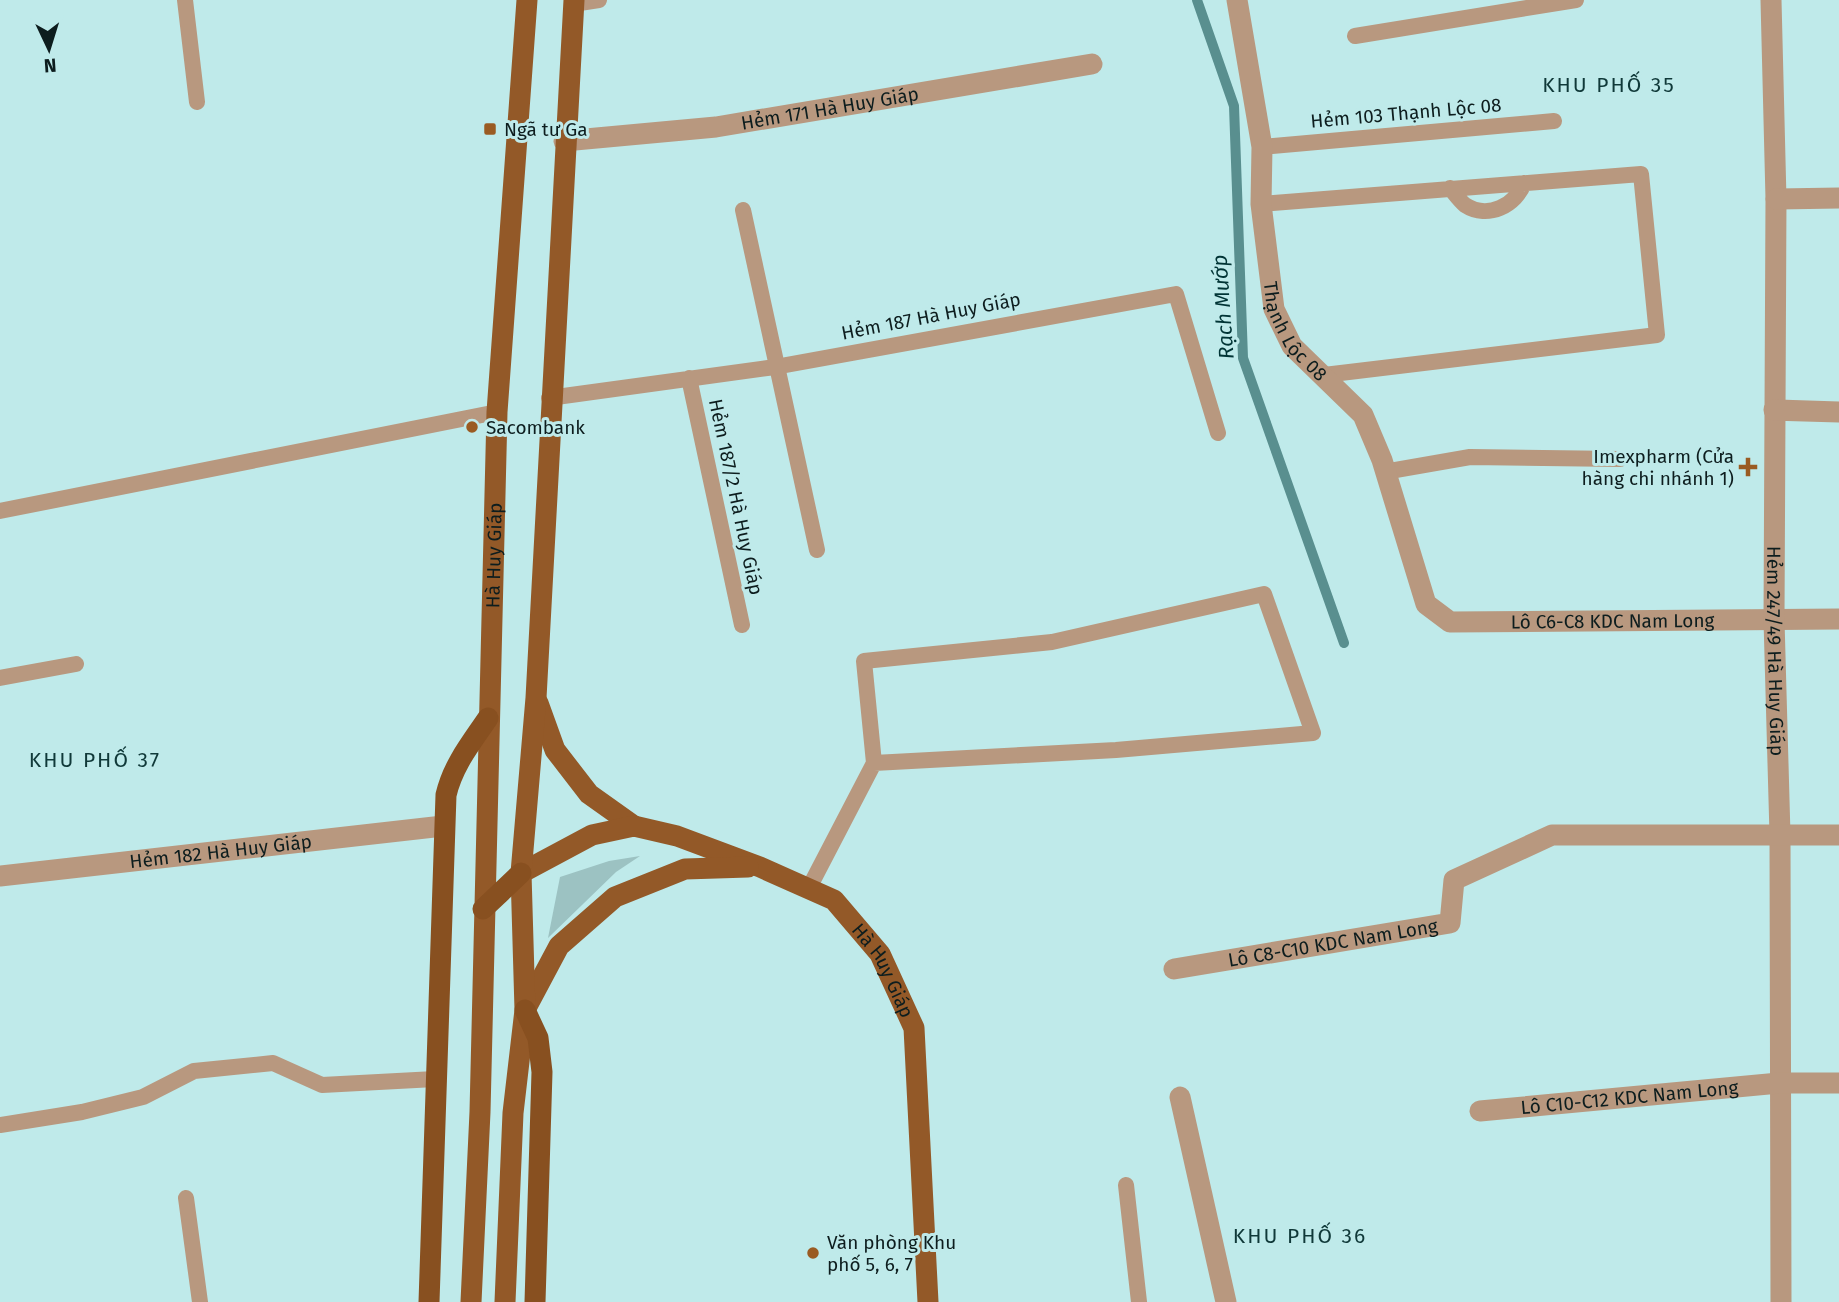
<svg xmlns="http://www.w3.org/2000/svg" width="1839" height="1302" font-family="'Fira Sans',sans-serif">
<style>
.green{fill:#9cc2c2}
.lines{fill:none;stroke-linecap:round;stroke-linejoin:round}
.stream{stroke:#598f8f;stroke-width:10}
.service{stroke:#b8987f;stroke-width:16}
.minor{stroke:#b8987f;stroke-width:21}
.primary{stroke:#935928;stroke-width:21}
.trunk{stroke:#885020;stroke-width:21}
.poi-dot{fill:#9a5b22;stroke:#bfeaea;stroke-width:2.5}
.labels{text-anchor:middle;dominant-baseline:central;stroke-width:6;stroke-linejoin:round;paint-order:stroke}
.street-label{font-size:19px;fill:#0d1d1e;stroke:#bfeaea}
.poi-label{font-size:19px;fill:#0d1d1e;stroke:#bfeaea;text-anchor:start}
.neighbourhood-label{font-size:21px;letter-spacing:2px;fill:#103939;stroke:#bfeaea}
.water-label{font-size:21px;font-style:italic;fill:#003435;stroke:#bfeaea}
</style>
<rect width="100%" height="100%" fill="#bfeaea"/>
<path class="green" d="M640,856L616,872L548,938L560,877L609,861Z"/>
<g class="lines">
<path class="stream" d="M1197,0L1234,106L1243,358L1344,643"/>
<path class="service" d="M185,0L197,102
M573,4L599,0
M1355,36L1576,0
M1262,147L1554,121
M1450,188C1455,194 1460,201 1465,205C1488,220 1516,205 1524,183
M1261,204L1641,174L1657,335L1324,375
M743,210L817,550
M689,378L742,625
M549,398L775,367L1176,294L1218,433
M1384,472L1470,457L1620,459
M0,511L497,412
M0,678L76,664
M809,888L874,763L864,661L1052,642L1264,594L1313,733L1116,750L874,763
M0,1125L82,1112L143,1097L194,1071L273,1063L322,1085L435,1079
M1126,1185L1139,1302
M186,1198L200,1302"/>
<g class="minor">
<path id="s1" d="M1237,0L1262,147L1261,204L1274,309L1292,346L1363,415L1382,460L1426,604L1450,622L1839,619"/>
<path id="s2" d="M1771,0L1776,199L1774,620L1780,835L1781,1302"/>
<path id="s3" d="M564,141L716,127L1092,64"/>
<path d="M1776,199L1839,198"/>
<path d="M1774,410L1839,412"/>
<path id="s4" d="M0,876L443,826"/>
<path id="s5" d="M1174,969L1450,923L1454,880L1552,835H1839"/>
<path d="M1180,1097L1226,1302"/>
<path id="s6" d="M1480,1111L1779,1083H1839"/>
</g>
<g class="primary">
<path d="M538,703L555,750L589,794L634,826"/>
<path id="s7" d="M521,873L592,835L634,826L677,836L760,867L834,900L880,954L914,1028L928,1302"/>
<path d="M526,1008L559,946L615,897L685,869L748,867"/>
<path id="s8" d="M471,1302L480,1112L497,412L527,0"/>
<path d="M505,1302L513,1113L525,1010L521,873L536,698L574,0"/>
</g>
<path class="trunk" d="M483,909L521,873
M525,1010L538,1038L542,1072L535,1302
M429,1302L446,795C453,765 471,743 488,718"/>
</g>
<g class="poi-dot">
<rect x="483" y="122" width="14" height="14" rx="3.5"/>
<circle cx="472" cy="427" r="7"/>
<path d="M1744.5 456.5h7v7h7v7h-7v7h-7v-7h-7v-7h7z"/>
<circle cx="813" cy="1253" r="7"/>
</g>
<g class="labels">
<g class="street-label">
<text stroke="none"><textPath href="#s3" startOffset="268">Hẻm 171 Hà Huy Giáp</textPath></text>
<text transform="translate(1406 113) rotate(-5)">Hẻm 103 Thạnh Lộc 08</text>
<text transform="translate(931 316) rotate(-11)">Hẻm 187 Hà Huy Giáp</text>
<text stroke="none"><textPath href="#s1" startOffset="341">Thạnh Lộc 08</textPath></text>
<text transform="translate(736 497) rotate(78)">Hẻm 187/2 Hà Huy Giáp</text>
<text stroke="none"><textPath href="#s8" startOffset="747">Hà Huy Giáp</textPath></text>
<text stroke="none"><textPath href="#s1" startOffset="844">Lô C6-C8 KDC Nam Long</textPath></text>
<text stroke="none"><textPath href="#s2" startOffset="651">Hẻm 247/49 Hà Huy Giáp</textPath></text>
<text stroke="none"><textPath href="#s4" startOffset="222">Hẻm 182 Hà Huy Giáp</textPath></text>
<text stroke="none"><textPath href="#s5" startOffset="161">Lô C8-C10 KDC Nam Long</textPath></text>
<text stroke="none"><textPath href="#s7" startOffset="424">Hà Huy Giáp</textPath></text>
<text stroke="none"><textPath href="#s6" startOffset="150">Lô C10-C12 KDC Nam Long</textPath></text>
</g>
<g class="poi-label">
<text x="504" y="129">Ngã tư Ga</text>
<text x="486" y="427">Sacombank</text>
<text x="1734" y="456" text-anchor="end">Imexpharm (Cửa<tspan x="1734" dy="22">hàng chi nhánh 1)</tspan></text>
<text x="827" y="1242">Văn phòng Khu<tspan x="827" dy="22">phố 5, 6, 7</tspan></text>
</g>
<g class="neighbourhood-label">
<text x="1609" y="85">KHU PHỐ 35</text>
<text x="95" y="760">KHU PHỐ 37</text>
<text x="1300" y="1236">KHU PHỐ 36</text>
</g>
<g class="water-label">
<text transform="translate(1223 307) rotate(-94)">Rạch Mướp</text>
</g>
</g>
<g transform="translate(49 49) rotate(176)" stroke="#bfeaea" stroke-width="5" paint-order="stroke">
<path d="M0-5L12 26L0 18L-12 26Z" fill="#0d1d1e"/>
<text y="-10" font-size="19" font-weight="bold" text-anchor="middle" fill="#0d1d1e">N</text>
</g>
</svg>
